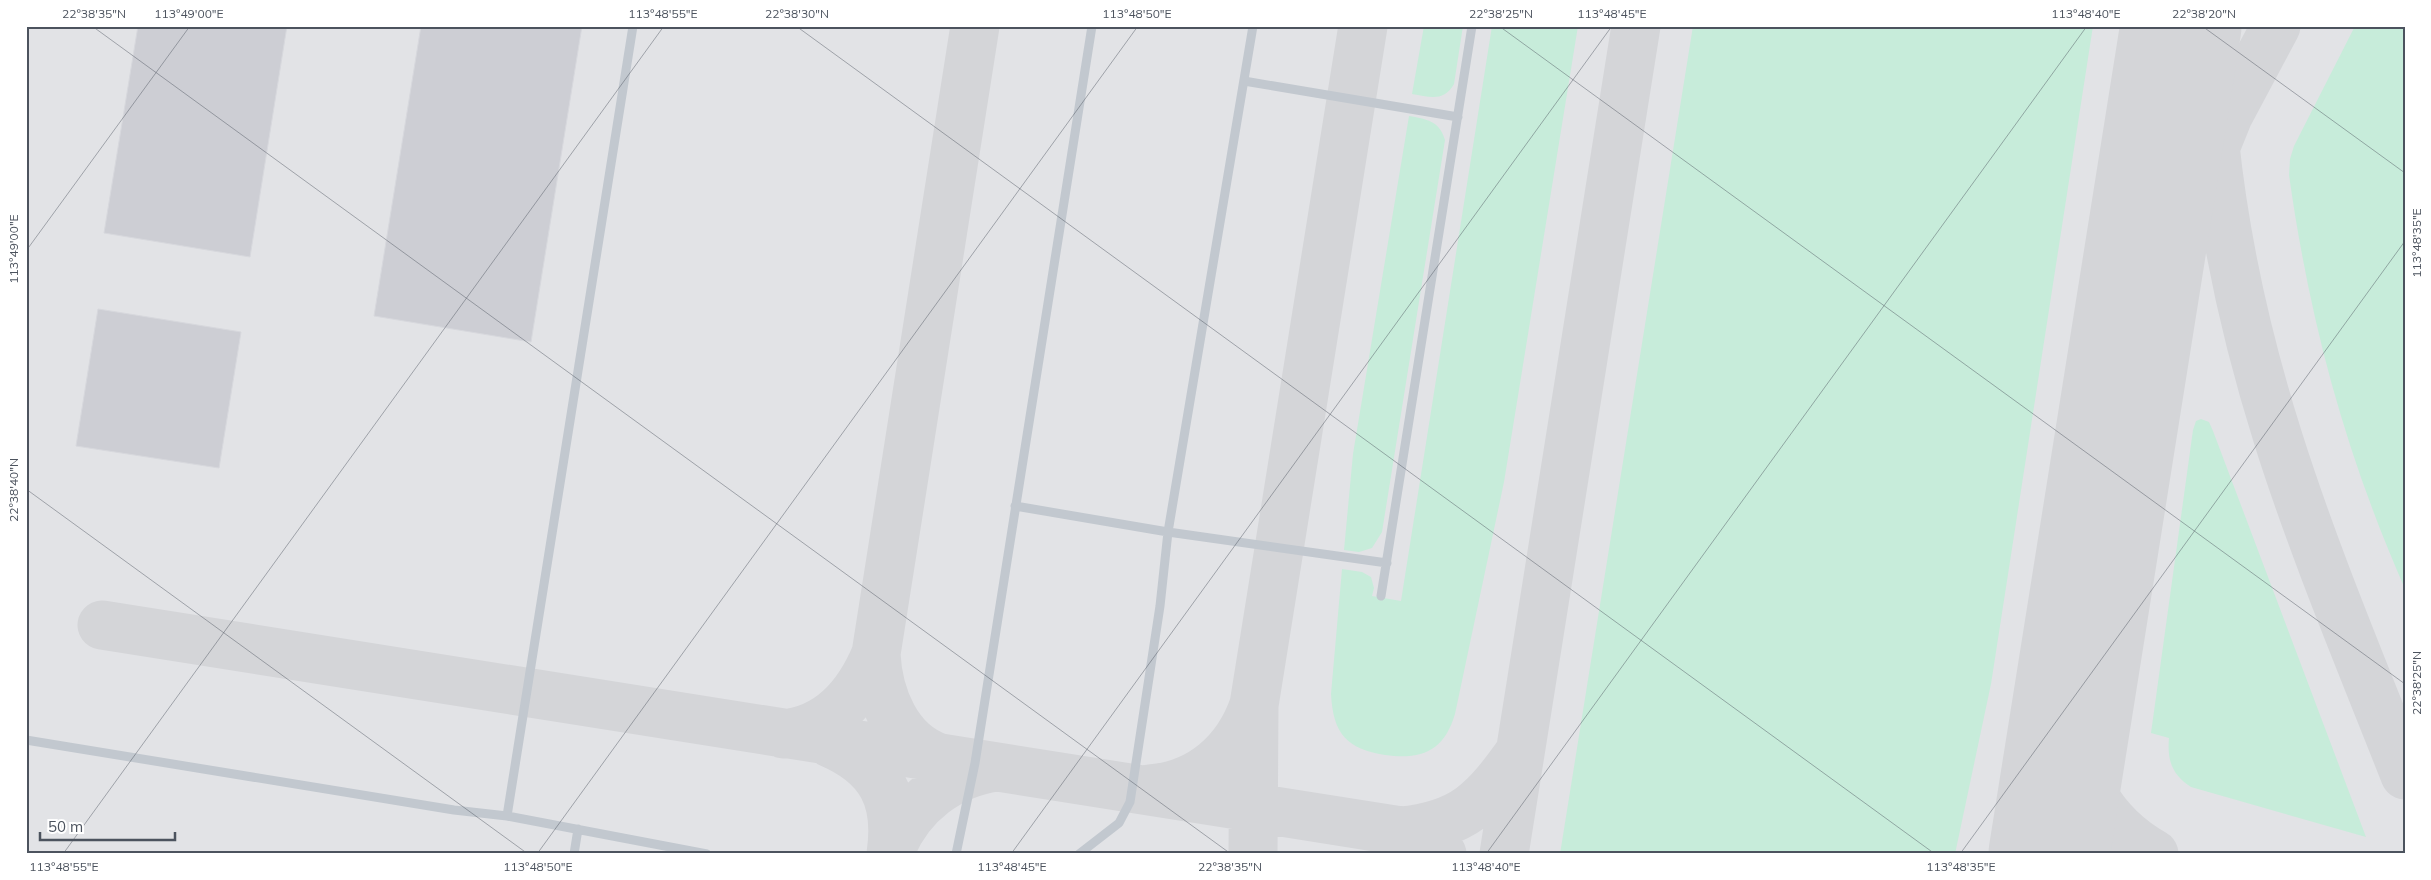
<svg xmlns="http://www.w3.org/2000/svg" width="2431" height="880" font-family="Mulish,sans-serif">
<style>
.airport{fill:#e2e3e6}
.green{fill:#c7ecda}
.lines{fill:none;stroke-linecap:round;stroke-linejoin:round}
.taxiway{stroke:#d4d5d8;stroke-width:49}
.runway{stroke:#d4d5d8;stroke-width:121}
.building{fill:#cdced4;stroke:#d7d8dd}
.service{stroke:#c2c8cf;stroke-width:9}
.ticks{fill:none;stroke:#4c535e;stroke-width:1;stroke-opacity:0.45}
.neatline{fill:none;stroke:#4c535e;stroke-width:2}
.ticks-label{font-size:12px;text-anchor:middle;fill:#4c535e}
</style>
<rect width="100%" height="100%" fill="#f4f3f3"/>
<path class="airport" d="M26,26H2405V854H26Z"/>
<path class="green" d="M1424,26H1463L1454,84C1444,102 1430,97 1412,94Z
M1492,26H1578L1504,482L1455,714C1444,751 1422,760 1385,755C1347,749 1333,734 1331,694L1342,569L1362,572L1371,577L1374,588L1372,596L1401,601Z
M1693,26H2093L1991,684L1955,854H1560Z
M2355,26H2405V589C2345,452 2310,323 2289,175L2290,159L2294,146Z
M1409,116C1426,119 1440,121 1445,140L1382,532L1372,548L1359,552L1344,550L1353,454Z
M2201,419L2209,422L2213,431L2366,837L2191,787C2172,775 2167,760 2169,738L2151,733L2193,430L2196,421Z"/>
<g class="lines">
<path class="taxiway" d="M2208,26C2209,166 2236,305 2278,438C2314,552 2361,663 2405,775
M2107,487L2128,400L2161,282L2228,116L2276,26
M102,625L1401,831L1417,838L1442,854
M2071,714C2074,774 2101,824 2154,854
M783,734C830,730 859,695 876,654
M830,743C881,765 899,799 891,854
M940,758C897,744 878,696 876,654L975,26
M1150,789C1201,785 1238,752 1254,705
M1401,831C1464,825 1485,801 1520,752
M892,847C911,803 949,774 996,767
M1253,854L1254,705L1363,26
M1504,854L1636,26
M2043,854L2068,731"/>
<path class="runway" d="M2049,854L2181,26"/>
</g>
<path class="building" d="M138,26H287L250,257L104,233Z
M421,26H582L531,342L374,316Z
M98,309L241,332L219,468L76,446Z"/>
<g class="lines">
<path class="service" d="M1244,81L1458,117
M1015,506L1168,532L1387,563
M1381,596L1472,26
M26,740L454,810L507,816L707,854
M507,816L633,26
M574,854L578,829
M956,854L975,763L1092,26
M1079,854L1119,823L1130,802L1160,606L1168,532L1253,26"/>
</g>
<path class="ticks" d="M92,26L1231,854M796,26L1935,854M1499,26L2405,684M2202,26L2405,173M26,251L190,26M26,489L528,854M63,854L664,26M537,854L1138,26M1011,854L1612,26M1486,854L2087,26M1960,854L2405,241"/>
<rect width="2431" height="880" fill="none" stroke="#ffffff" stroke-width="55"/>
<path d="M40 832v8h135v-8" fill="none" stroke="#4c535e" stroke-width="2.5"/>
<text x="48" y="832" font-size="15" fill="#4c535e" stroke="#ffffff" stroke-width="4" paint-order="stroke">50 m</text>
<rect x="28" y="28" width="2376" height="824" class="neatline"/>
<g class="ticks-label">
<text x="94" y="18">22°38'35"N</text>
<text x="189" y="18">113°49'00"E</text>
<text x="663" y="18">113°48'55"E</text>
<text x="797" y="18">22°38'30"N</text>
<text x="1137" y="18">113°48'50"E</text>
<text x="1501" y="18">22°38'25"N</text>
<text x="1612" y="18">113°48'45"E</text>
<text x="2086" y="18">113°48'40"E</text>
<text x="2204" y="18">22°38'20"N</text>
<text transform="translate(2417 243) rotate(-90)" y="4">113°48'35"E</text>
<text transform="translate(14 249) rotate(-90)" y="4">113°49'00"E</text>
<text transform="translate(14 490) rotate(-90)" y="4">22°38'40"N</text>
<text transform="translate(2417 683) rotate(-90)" y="4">22°38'25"N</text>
<text x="64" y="871">113°48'55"E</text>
<text x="538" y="871">113°48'50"E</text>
<text x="1012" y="871">113°48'45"E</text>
<text x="1230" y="871">22°38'35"N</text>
<text x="1486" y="871">113°48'40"E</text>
<text x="1961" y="871">113°48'35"E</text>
</g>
</svg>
